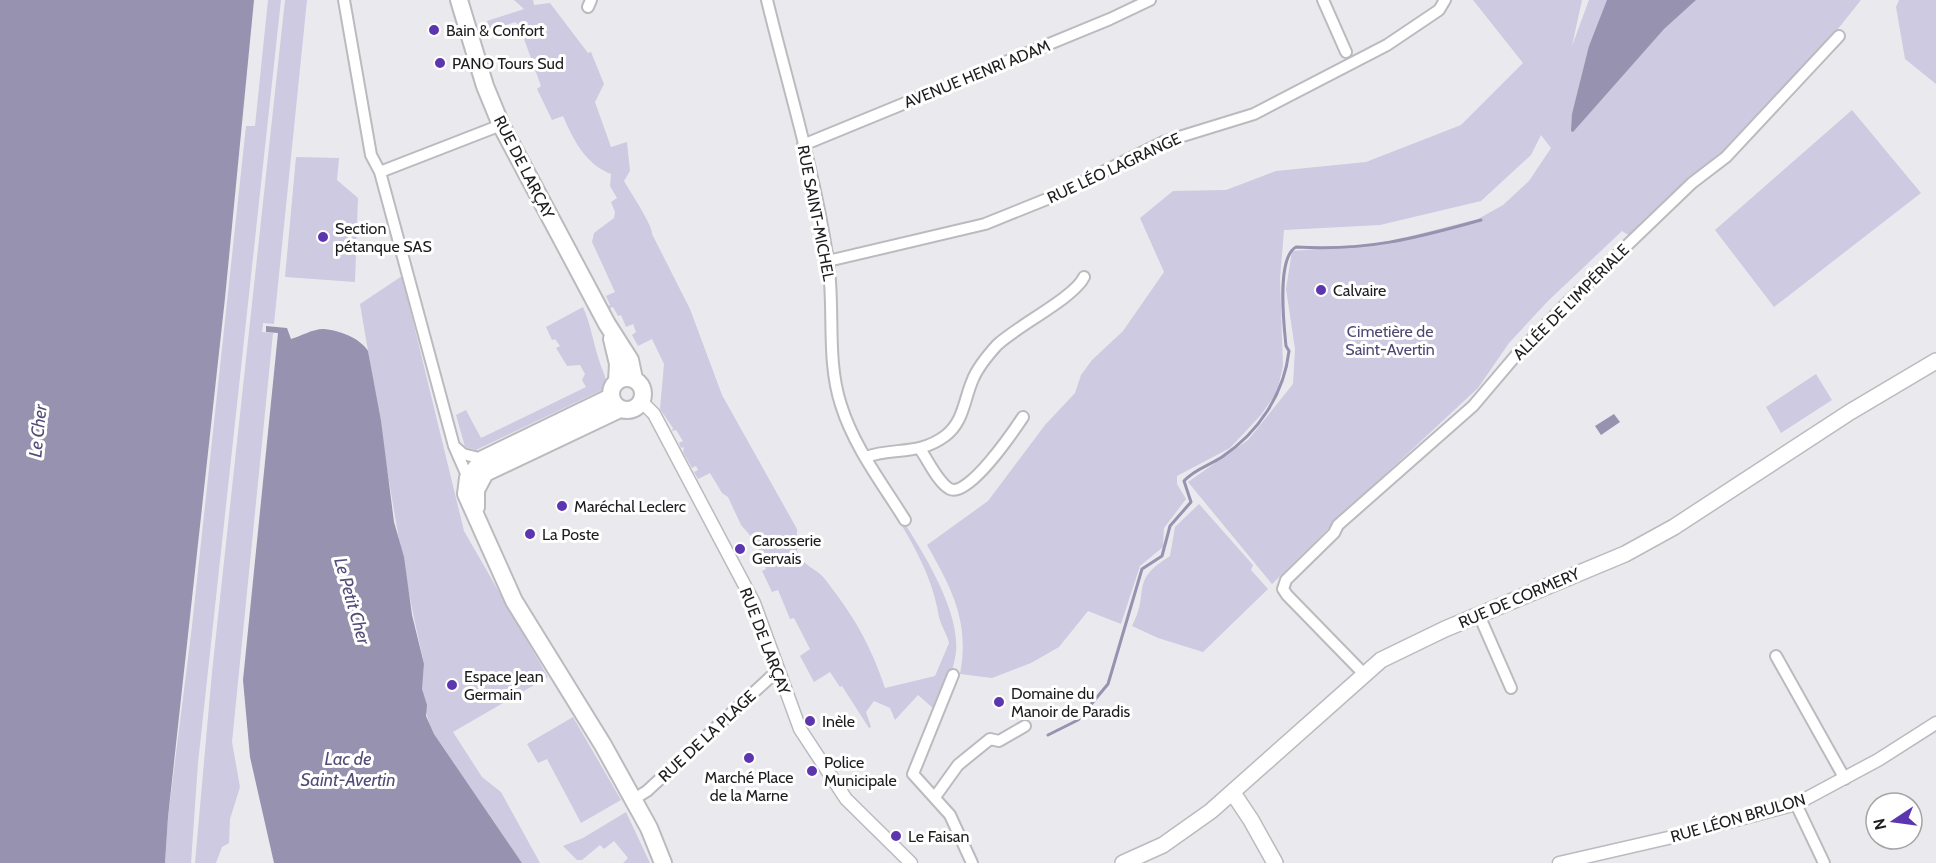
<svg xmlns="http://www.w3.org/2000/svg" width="1936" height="863" font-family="Cabin,sans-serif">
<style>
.green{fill:#cdcae1}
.water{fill:#9692af}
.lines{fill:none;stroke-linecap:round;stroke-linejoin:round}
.stream{stroke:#9692af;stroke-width:3}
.minor-casing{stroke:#bbbbbf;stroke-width:14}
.tertiary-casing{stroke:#bbbbbf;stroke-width:15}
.secondary-casing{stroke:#bbbbbf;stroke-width:18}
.primary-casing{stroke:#bbbbbf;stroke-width:20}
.minor{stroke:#fff;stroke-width:10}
.tertiary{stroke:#fff;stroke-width:12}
.secondary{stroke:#fff;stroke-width:15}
.primary{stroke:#fff;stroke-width:16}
.poi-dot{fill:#5c36ae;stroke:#fff;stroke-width:2}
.labels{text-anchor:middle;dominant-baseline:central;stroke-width:6;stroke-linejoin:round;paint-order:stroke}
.poi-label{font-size:16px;fill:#1d1d1e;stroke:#fff;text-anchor:start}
.street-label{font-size:16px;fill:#1d1d1e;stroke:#fff}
.park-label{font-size:16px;fill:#4f4672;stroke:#fff}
.water-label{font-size:18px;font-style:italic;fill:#544b78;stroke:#fff}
</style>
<rect width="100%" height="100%" fill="#eaeaee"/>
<path class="green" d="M268,0H281L198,763L191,863H165L168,817L192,626L246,126H255Z
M285,0H307L274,324L263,323L262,332L273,333L232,742L240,787L230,819L229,843L222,847L216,863H195L212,672Z
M514,0H533L534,5L550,3L588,53L591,52L604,84L595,102L611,147L627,142L630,171L624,181C631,193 653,226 652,234L690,309L722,395L797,529C797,536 796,546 798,553C802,565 817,569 824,578C853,615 870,643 885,688L935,676L949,643C947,634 941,626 939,617C933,580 917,551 898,519L901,518C923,552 964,616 955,658C952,675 943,694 934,709L918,695L895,720L890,708L874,701L866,712L871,727L869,728L842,686L840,687L830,672L814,682L800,656L810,649L794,618L790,619L778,590L772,592L762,571L766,569L756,542L741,525L728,497L722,493L710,473L698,479L694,472L698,470L696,466L692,468L683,452L684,447L681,448L679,443L683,441L676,430L672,431L673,428L660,409L664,364L652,339L638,346L632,335L636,332L633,324L626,327L621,315L618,316L613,307L607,310L606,307L610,305L606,296L615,292L592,242L594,233L614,218L615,212L611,202L617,198L610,186L611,174C585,164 573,139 563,116L552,120L537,89L541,86L519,25L515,22L490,31L487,21L524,9Z
M1473,0H1582L1572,46L1589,0H1861L1817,55L1728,149L1630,236L1622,231L1548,301L1509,343L1478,388L1347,510L1272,584L1188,482L1248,440L1293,384L1295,349L1286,289L1292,251L1380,244L1478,219L1503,205L1529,181L1551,148L1541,135L1531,155L1481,201L1380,225L1284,230L1280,279L1283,366L1277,392L1261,415L1230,448L1177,476V484L1186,499L1164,528L1163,547L1140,566L1121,624L1088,611L1059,647L1031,663L992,678L960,674C970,622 952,589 927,545L988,501L1045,425L1075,393L1081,375L1092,360L1123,331L1164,272L1140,218L1173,191L1226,190L1276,171L1366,162L1461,125L1523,63Z
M1899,0H1936V84L1905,59L1896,7Z
M1852,110L1921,193L1774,307L1715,230Z
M296,157L339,158L337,180L358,198L355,282L285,277Z
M402,276L464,531L548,677L453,732L482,777L501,792L540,863H522L434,734C427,720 423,703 422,687C422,678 425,668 423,659C396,542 381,423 360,304Z
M583,307C591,325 593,342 599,360C602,371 607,376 606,388L476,450L465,447L456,415L466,410L481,438L586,387L582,380L585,374L580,365L567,366L556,348L560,346L555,339L552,340L546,327Z
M1816,374L1832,400L1781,433L1766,407Z
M1199,504L1253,565L1251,570L1268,589L1203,652L1158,638L1132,626C1151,591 1128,582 1170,556L1175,527Z
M573,717L621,800L581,823L547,759L538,763L527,744Z
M626,812L650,863H623L628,858L614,841L604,849L600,845L582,860H577L563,846L583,838Z"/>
<path class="water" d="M0,0H254L225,298L168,817L165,863H0Z
M1607,0H1696L1664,29L1573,132L1571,131L1572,114L1589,46Z
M266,326L287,328L291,339C301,336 313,329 323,329C339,330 360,338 368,351L381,421L394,522L404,557L412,615L424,664L422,689L427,705L426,716L434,734L522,863H274L250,757L243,680L278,333L266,332Z
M1614,414L1620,422L1601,435L1595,426Z"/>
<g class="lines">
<path class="stream" d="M1048,735L1078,720L1108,684L1142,569L1162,556L1170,526L1191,502L1184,481C1193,470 1210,465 1222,457C1259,432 1284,394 1289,351L1286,346C1284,326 1276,258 1296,247C1367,251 1413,239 1481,220"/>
<g class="minor-casing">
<path id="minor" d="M344,0L371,155L380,172L454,446
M767,0C788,86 815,173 828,261C835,308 826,360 841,405C854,447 882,483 905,520
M1323,0L1346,52
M588,7L591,0
M803,145L1110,19L1150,0
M380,172L501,125
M828,261L985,224L1052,197L1163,142L1254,114L1387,45L1439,10L1445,0
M920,449C928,460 938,483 950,489C968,498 1013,432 1023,417
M866,457C894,447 918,456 945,436C964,422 964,399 973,379C978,367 988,355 997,345C1017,326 1075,297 1084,277
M468,478L454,446L463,454L483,459
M1479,615L1511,688
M1776,656L1845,779
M1363,673L1287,595L1283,589L1286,580L1334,533L1338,525L1473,406L1518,353L1569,301L1692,183L1726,157L1839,36
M953,675L913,774L950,815L972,863
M935,797L958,765L990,739L999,741L1025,726
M634,799L647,791L777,671
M1796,804L1824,863"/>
</g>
<g class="tertiary-casing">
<path id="tertiary" d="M642,402L654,414L754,603L800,729L846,799L911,863
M1559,863L1668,838L1796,804L1878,760L1936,723"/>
</g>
<g class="secondary-casing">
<path id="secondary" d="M1233,793L1251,820L1275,863
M1123,863L1163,845L1211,811L1381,660L1445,629L1625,554L1674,527L1850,412L1936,361"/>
</g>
<g class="primary-casing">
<path id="primary" d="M459,0L485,86L501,125L607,324L630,360L634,379
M612,339L618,364L617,381
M611 394a16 16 0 1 1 32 0a16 16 0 1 1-32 0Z
M611,397L483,459L468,478L466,494L514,601L603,745L649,828L663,863
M476,507V490L485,473L620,409"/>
</g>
<use href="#minor" class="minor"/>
<use href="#tertiary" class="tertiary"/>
<use href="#secondary" class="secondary"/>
<use href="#primary" class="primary"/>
</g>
<g class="poi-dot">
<circle cx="434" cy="30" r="6"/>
<circle cx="440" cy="63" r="6"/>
<circle cx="323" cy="237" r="6"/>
<circle cx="1321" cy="290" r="6"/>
<circle cx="562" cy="506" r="6"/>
<circle cx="530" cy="534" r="6"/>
<circle cx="740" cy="549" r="6"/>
<circle cx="452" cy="685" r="6"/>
<circle cx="999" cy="702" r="6"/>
<circle cx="810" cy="721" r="6"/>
<circle cx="749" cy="758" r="6"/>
<circle cx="812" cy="771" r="6"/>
<circle cx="896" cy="836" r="6"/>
</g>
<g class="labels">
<g class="poi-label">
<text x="446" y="30">Bain &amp; Confort</text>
<text x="452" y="63">PANO Tours Sud</text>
<text x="335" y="228">Section<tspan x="335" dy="18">pétanque SAS</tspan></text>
<text x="1333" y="290">Calvaire</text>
<text x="574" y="506">Maréchal Leclerc</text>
<text x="542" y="534">La Poste</text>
<text x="752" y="540">Carosserie<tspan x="752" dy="18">Gervais</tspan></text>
<text x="464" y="676">Espace Jean<tspan x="464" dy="18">Germain</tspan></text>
<text x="1011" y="693">Domaine du<tspan x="1011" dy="18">Manoir de Paradis</tspan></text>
<text x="822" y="721">Inèle</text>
<text x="824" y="762">Police<tspan x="824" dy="18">Municipale</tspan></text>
<text x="749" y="777" text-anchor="middle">Marché Place<tspan x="749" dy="18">de la Marne</tspan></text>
<text x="908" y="836">Le Faisan</text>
</g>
<g class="street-label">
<text transform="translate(977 74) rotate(-22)">AVENUE HENRI ADAM</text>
<text transform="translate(524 167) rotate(63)">RUE DE LARÇAY</text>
<text transform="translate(1114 168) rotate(-25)">RUE LÉO LAGRANGE</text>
<text transform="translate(816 213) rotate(79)">RUE SAINT-MICHEL</text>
<text transform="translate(1571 302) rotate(-45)">ALLÉE DE L'IMPÉRIALE</text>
<text transform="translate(1519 598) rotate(-23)">RUE DE CORMERY</text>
<text transform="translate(765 641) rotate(69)">RUE DE LARÇAY</text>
<text transform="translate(707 736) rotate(-43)">RUE DE LA PLAGE</text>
<text transform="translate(1738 818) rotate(-16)">RUE LÉON BRULON</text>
</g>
<g class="park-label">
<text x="1390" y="331">Cimetière de<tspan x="1390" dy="18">Saint-Avertin</tspan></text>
</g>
<g class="water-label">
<text transform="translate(38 431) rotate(-84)">Le Cher</text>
<text transform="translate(352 601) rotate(74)">Le Petit Cher</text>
<text x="348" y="759">Lac de<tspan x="348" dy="21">Saint-Avertin</tspan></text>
</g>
</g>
<g transform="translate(1894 821) rotate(257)"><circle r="28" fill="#ffffff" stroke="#a5a5a5" stroke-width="1.5"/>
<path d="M0-4.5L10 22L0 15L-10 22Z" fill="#5c36ae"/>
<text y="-9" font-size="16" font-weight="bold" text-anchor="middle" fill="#1d1d1e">N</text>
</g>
</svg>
